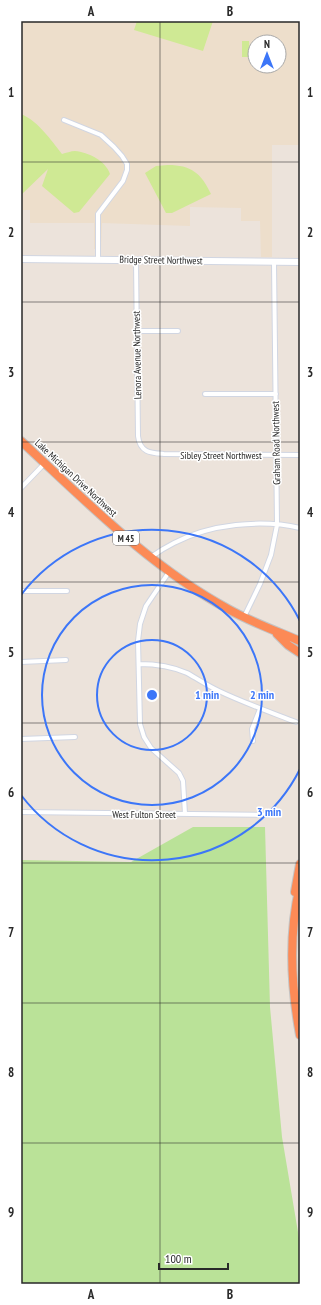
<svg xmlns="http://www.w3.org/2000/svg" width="321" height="1305" font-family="'PT Sans Narrow',sans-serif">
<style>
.education{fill:#eddecb;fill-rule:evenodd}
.green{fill:#bae298}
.pitch{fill:#cfe994}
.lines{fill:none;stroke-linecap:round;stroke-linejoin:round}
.street-casing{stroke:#d1d6e2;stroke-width:6}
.secondary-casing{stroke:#d1d6e2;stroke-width:8}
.highway-casing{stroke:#c3c3c3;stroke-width:10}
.street{stroke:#fff;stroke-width:4}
.secondary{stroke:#fff;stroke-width:6}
.highway{stroke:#fc8a56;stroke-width:8}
.grid{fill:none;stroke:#292929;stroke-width:1;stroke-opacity:0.55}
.ring{fill:none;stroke:#3c76f8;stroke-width:2}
.labels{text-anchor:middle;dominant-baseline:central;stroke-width:3;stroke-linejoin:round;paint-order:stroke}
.shield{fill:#fff;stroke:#696969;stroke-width:1}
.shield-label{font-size:9px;font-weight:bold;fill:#292929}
.street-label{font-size:10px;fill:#292929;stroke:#fff}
.centre{fill:#3c76f8;stroke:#fff;stroke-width:2}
.ring-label{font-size:12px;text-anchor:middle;font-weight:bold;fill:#3c76f8;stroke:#fff;stroke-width:3;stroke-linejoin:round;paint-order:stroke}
.neatline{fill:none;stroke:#292929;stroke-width:1.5}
.grid-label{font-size:13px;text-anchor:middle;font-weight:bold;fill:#292929}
</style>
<rect width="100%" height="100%" fill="#ece3db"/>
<path class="education" d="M21,21H300V145H272V257H261L260,221H241V208L190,207V226L102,223L101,249H94V223H30V210H21ZM255,42H279V66H255Z"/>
<path class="green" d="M193,827H265L270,1007L282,1137L300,1244V1284H21V860L131,862Z"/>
<path class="pitch" d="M137,21H213L203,51L134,30Z
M242,41H249L250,57H242Z
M21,114C38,121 51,140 62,154C66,153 71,151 75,151C88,152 106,161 110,174L79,212L74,213L42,186L48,169L21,195Z
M168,165C191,165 201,173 211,194L172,213H166L145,173L156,166Z"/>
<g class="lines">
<g class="street-casing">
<path id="street" d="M64,120L101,135L114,147L122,156L127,164V170L123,181L98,214V260
M136,260L138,436C140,453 151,453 164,454L300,455
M137,331H178
M205,394H276
M21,488L45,463
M151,557C158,552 166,547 174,543C210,524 261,519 300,528
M169,572L146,606L140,624L138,641L140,724L144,737L151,748L179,773L183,781L185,814
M21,591H67
M244,617L260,584L271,555L277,525L274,262
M21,662L66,660
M139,664C156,664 171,666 187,673C198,679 208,686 219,691C244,703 270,712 296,722
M21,739L75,737
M253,741L252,729L260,709
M21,812L268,815"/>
</g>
<g class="secondary-casing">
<path id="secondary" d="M21,259L300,262"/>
</g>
<g class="highway-casing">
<path id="highway" d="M21,441C86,501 149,566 228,609C251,622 276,631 300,641
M277,634L288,645L300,653
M300,886C288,935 291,986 300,1035
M295,892L300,864"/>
</g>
<use href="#street" class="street"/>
<use href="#secondary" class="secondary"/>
<use href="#highway" class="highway"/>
</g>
<path class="grid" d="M160,21V1284M21,162H300M21,302H300M21,442H300M21,582H300M21,723H300M21,863H300M21,1003H300M21,1143H300"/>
<g class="ring">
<circle cx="152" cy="695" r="55"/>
<circle cx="152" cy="695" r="110"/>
<path d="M300 769A165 165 0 0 1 21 795M21 595A165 165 0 0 1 300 621"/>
</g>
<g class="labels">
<rect class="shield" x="113" y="531" width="26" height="14" rx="3"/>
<g class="shield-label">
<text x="126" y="538">M 45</text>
</g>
<g class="street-label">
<text transform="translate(161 260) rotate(1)">Bridge Street Northwest</text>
<text transform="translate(137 355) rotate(-91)">Lenora Avenue Northwest</text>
<text transform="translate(276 443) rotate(-91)">Graham Road Northwest</text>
<text x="221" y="455">Sibley Street Northwest</text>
<text transform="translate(76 478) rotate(43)">Lake Michigan Drive Northwest</text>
<text x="144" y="814">West Fulton Street</text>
</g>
</g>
<circle cx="152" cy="695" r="6" class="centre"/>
<g class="ring-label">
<text x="207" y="699">1 min</text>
<text x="262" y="699">2 min</text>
<text x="269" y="816">3 min</text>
</g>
<rect width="321" height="1305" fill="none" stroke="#ffffff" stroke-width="44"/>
<g transform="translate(267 54)"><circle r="19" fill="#ffffff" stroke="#a9a9a9"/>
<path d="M0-3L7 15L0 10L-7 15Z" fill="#3c76f8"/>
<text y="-6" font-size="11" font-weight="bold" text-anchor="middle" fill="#292929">N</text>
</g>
<path d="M159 1263v6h69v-6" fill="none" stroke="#292929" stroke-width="2"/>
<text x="165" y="1263" font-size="12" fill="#292929" stroke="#ffffff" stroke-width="3" paint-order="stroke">100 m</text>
<rect x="22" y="22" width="277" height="1261" class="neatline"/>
<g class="grid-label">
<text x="91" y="16">A</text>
<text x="230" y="16">B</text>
<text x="11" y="97">1</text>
<text x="310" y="97">1</text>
<text x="11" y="237">2</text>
<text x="310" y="237">2</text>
<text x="11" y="377">3</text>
<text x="310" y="377">3</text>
<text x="11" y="517">4</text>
<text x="310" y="517">4</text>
<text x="11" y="657">5</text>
<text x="310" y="657">5</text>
<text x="11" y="797">6</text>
<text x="310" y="797">6</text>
<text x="11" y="937">7</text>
<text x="310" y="937">7</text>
<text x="11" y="1077">8</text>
<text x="310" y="1077">8</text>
<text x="11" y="1217">9</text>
<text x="310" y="1217">9</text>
<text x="91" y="1299">A</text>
<text x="230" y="1299">B</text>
</g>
</svg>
